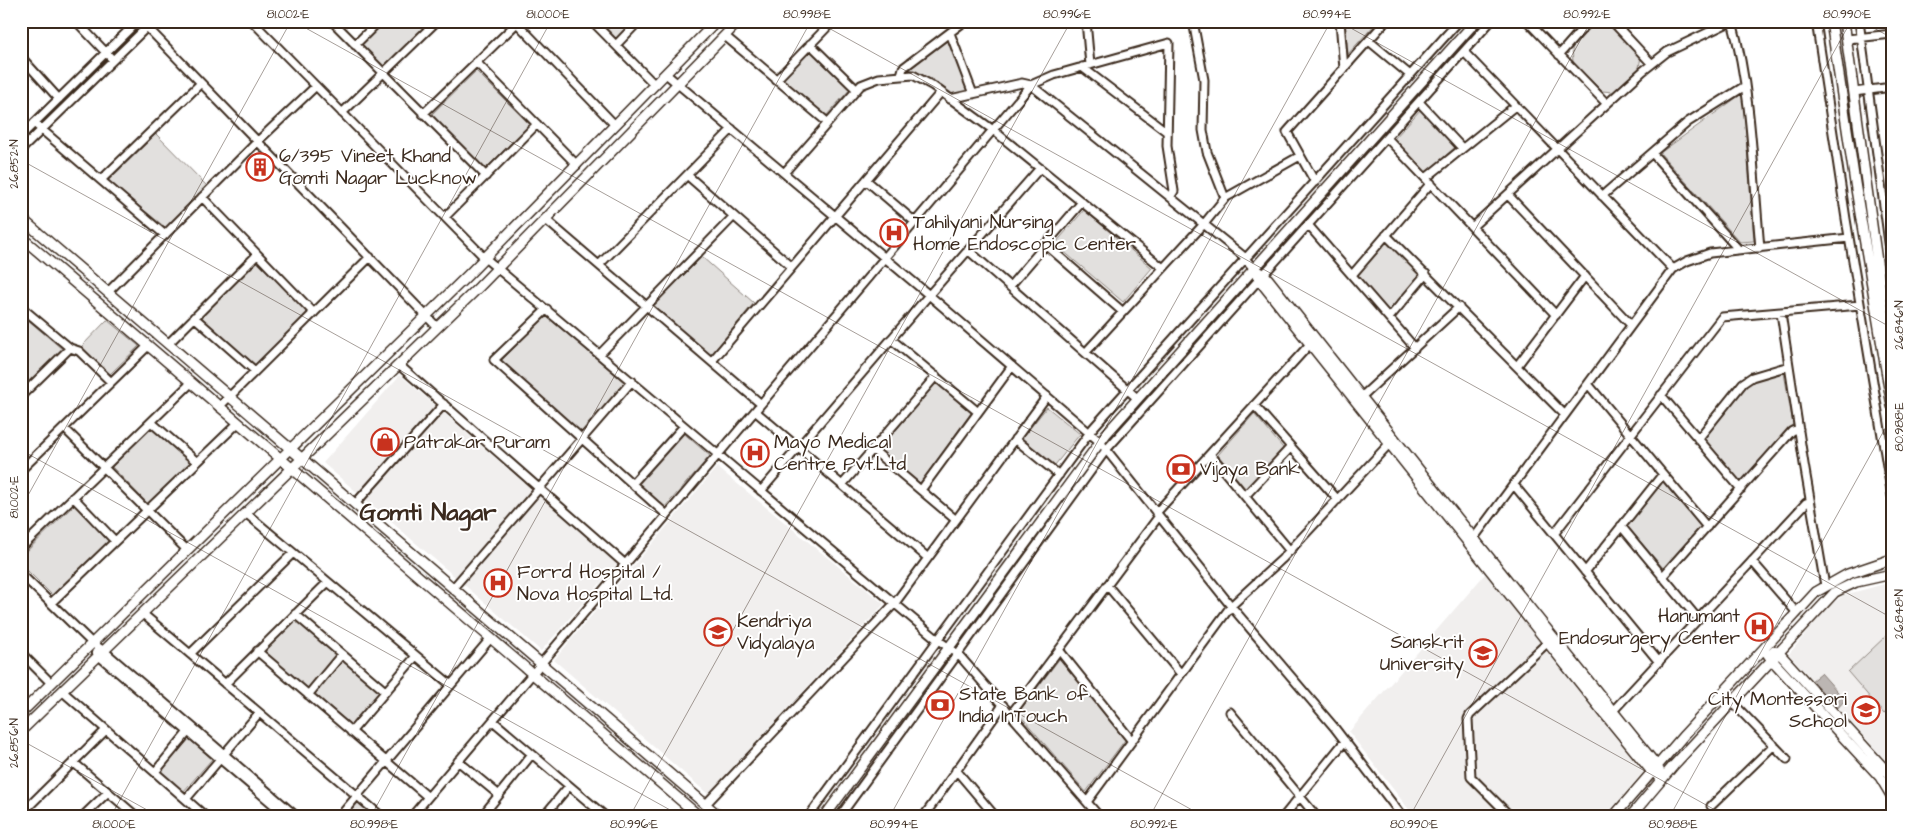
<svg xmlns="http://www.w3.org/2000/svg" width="1913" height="837" font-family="'Architects Daughter',sans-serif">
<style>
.built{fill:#f1efee}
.green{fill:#e2e0de;stroke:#8e857e}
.water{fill:#bcb6b3;stroke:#887e77}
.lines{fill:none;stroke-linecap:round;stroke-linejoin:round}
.minor-casing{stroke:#3b2a1e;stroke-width:11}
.tertiary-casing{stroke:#3b2a1e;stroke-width:12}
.minor{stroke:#fff;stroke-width:7}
.tertiary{stroke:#fff;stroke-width:9}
.ticks{fill:none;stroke:#3b2a1e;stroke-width:1;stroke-opacity:0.45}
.labels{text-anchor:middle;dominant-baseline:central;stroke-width:4;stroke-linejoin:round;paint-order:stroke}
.poi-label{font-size:19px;fill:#3b2a1e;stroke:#fff;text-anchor:start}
.district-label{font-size:24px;font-weight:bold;fill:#3b2a1e;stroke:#fff}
.neatline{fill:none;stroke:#3b2a1e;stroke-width:2}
.ticks-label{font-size:12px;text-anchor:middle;fill:#3b2a1e}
</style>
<rect width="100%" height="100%" fill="#fff"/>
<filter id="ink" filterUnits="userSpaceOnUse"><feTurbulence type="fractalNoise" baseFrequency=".02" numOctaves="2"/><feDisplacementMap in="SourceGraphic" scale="10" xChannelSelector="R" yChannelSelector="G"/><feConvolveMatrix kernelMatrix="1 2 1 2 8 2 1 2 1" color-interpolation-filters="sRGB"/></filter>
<g filter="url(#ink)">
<path class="built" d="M400,375L617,564L541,651L323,463Z
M717,467L884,604L708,794L554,660Z
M1485,574L1643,772L1605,816H1414L1349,732Z
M1892,582V767L1789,654L1827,608L1844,595Z"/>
<path class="green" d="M386,21L431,22L383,68L361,45Z
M600,21H632L616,38Z
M1345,21H1378L1348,54Z
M1597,21L1607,22L1641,56L1639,68L1613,92L1602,91L1573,62L1572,48Z
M949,39L968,91L952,94L934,81L910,69Z
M811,50L851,88L826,116L782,78Z
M476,71L530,125L484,170L431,115Z
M1743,93L1754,241L1740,242L1660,153Z
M1421,109L1456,146L1427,173L1394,139Z
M156,134L207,186L166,228L108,181Z
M1084,210L1152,268L1123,302L1055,244Z
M1386,241L1421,275L1388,312L1357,276Z
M702,257L754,303L710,356L653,306Z
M256,261L309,313L255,365L200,316Z
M21,314L62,349L28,383L21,377Z
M546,316L625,383L581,433L501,361Z
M107,320L139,346L108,376L81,347Z
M1784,373L1793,424L1740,483L1704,439L1747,385L1760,378Z
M936,383L971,413L919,485L878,451Z
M1047,407L1080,434L1055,465L1022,438Z
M1254,414L1283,448L1246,489L1218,455Z
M151,428L192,462L148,504L112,467Z
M680,430L710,456L664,508L635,482Z
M1662,481L1701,527L1664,569L1627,526Z
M74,505L110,541L53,596L21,564V557Z
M296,620L336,654L308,689L263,651Z
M1888,634L1892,638V707L1884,714L1848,672Z
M1060,658L1125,740L1086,792L1018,713Z
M343,659L381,691L351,725L314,693Z
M189,739L212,759L183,792L160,772Z
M358,803L374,816H347Z"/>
<path class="water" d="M1821,673L1845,700L1836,710L1810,682Z"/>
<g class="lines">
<g class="minor-casing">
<path id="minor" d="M76,21L113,60
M252,21L485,258L938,640L958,654L1099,816
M332,21L486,176
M515,21L615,125
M592,21L655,85
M1086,21L1090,65
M1193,21L1204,80L1203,130L1207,152L1225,198
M1340,21L1344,69
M1527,21L1607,104
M1612,21L1652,64
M1708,21L1715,29
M1732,21C1752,94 1753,172 1760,248
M1816,21L1846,219L1892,496
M1859,21L1892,265
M147,27L437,327
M950,33L973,94
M725,36L827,122
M1847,39L1892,34
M1369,41L1410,75
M810,44L856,89
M355,45L379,21
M616,45L639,21
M1464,52L1673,269
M1559,55L1589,21
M21,57L59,99
M476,62L577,165
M1082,67L1167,132
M666,74L929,295L1100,442L1231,606L1334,727L1402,816
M901,75L903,68L965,21
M776,80L833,21
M1854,92L1892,87
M950,99L1022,83L1031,85L1242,255L1254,269
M1419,102L1462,148
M342,113L437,21
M423,114L518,22
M34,123L165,235
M21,136L138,21
M1387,138L1556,315
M21,150L153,21
M1652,153L1739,250
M784,173L861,85L879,78L913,75L933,86L993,130L1163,268
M687,175L792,267
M1426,178L1515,106
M101,180L201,83
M866,180L915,222
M1315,182L1287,132L1386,21
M1508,195L1631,325
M1602,196L1688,122L1745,86
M202,197L314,313
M445,217L537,124
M545,219L761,404
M1309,226L1415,348
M1473,226L1643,71L1667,52L1732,21
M1386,235L1565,415
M1045,244L1123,312
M968,250L1137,398
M599,265L732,129
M1352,275L1431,183
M1010,286L1082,202
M108,292L258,141L316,86
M21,307L70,348L79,351L111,382
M547,309L494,360L667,515
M1781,313L1804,464L1825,586
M194,317L255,371
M1389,318L1426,274
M891,339L978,412
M168,344L257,255
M1086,352L1204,224L1225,198L1300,156
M600,354L734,216
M712,361L941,92
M399,365L625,564
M1517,366L1585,276
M1588,384L1707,527
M1661,395L1741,489
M21,396L70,348
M1358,400L1459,307
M1254,405L1338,500
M219,407L370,257
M755,411L928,558
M151,422L197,462
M64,428L187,550
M1015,439L1059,475
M1698,439L1743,383L1752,377L1789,366
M873,450L956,520
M1210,454L1290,551
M21,470L148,346
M632,484L684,426
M842,485L936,376
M1514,485L1659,662
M921,490L1012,366
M761,491L929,295L1040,168
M1245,496L1291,447
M73,497L115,541
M355,504L444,404
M1156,513L1310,344
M247,514L451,685
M1621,526L1698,619
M1554,534L1722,317L1860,305
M1471,542L1673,269L1687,261L1710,253L1849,238
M21,548L191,383
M1752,561L1797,613
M1585,572L1663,474
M21,574L92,643L104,651L296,816
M1662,577L1792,431L1799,429
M1107,585L1181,674
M453,588L632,381
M51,603L238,423
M143,614L381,816
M295,614L385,691
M1059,650L1132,741
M257,651L428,797
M96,652L99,656L287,816
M21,653L51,683
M190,654L293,553
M225,684L328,582
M62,691L205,816
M308,695L342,654
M1732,702L1787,759
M1230,712L1316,816
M1611,713L1806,503L1810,502
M1011,714L1159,516
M493,721L605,816
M351,732L416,656
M458,761L499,795
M73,762L136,816
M956,770L995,816
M155,772L188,732
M186,799L259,713
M1087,802L1231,606L1282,559L1389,444
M706,804L895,603L1047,396
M1711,806L1774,745
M21,814L106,730
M83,816L108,792
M340,816L490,639
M412,816L1031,85L1054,75L1169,43L1167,146L1174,191L1170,197
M482,816L532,754
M544,816L569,786
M809,816L1093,428L1459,21
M840,816L1106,450L1491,21
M924,816L1003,705
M1284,816L1345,741
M1510,816L1471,777L1468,719L1470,715L1548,642"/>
</g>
<g class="tertiary-casing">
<path id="tertiary" d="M1831,21L1855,183L1892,406
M1844,21L1882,298L1892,357
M21,218L719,816
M21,237L699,816
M1254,269L1265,275L1439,495L1657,766L1663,778
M1254,269L1260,281L1607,717L1652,772L1663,778
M1764,649L1771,659L1880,777L1892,797
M1774,651L1778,652L1892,777
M21,713L468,275L717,21
M21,731L479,287L739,21
M825,816L1106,434L1476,21
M1614,816L1684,735L1816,592L1848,574L1892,559
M1631,816L1674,765L1835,592L1856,582L1892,574"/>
</g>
<use href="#minor" class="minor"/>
<use href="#tertiary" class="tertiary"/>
</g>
</g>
<path class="ticks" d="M293,21L1726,816M816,21L1892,618M1338,21L1892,328M1861,21L1892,38M21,39L31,21M21,160L1203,816M21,450L681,816M21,508L291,21M21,740L158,816M111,816L551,21M371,816L811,21M630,816L1071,21M890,816L1331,21M1150,816L1591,21M1410,816L1851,21M1670,816L1892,416"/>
<defs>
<g id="building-ring" transform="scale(1.4375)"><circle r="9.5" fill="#fff" stroke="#c8321e" stroke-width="1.5"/><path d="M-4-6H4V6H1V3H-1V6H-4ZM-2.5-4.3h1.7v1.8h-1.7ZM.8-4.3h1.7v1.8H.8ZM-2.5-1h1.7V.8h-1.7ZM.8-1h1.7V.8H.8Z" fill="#c8321e"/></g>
<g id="hospital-ring" transform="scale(1.4375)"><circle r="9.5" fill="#fff" stroke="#c8321e" stroke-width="1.5"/><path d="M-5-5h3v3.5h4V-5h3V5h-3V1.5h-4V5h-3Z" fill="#c8321e"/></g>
<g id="shop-ring" transform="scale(1.4375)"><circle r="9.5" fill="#fff" stroke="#c8321e" stroke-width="1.5"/><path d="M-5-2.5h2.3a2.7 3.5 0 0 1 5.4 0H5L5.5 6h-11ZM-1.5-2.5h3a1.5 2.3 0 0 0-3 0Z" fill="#c8321e"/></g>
<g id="bank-ring" transform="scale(1.4375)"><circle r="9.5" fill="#fff" stroke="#c8321e" stroke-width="1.5"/><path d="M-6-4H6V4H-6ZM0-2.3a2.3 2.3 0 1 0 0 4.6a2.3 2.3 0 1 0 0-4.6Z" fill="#c8321e"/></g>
<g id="school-ring" transform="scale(1.4375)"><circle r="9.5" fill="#fff" stroke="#c8321e" stroke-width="1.5"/><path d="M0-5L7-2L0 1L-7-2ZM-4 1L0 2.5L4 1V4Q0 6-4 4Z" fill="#c8321e"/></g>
</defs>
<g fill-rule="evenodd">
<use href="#building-ring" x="260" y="167"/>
<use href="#hospital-ring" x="894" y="233"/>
<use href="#shop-ring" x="385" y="442"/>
<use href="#hospital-ring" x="755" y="453"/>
<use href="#bank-ring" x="1181" y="469"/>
<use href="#hospital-ring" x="498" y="583"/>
<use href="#hospital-ring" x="1759" y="627"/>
<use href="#school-ring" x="718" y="632"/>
<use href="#school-ring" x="1483" y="653"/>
<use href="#bank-ring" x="940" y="705"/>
<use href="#school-ring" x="1866" y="710"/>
</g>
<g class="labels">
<g class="poi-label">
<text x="279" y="156">6/395 Vineet Khand<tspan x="279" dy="22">Gomti Nagar Lucknow</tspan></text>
<text x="913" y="222">Tahilyani Nursing<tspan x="913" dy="22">Home Endoscopic Center</tspan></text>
<text x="404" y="442">Patrakar Puram</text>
<text x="774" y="442">Mayo Medical<tspan x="774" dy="22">Centre Pvt.Ltd</tspan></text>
<text x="1200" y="469">Vijaya Bank</text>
<text x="517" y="572">Forrd Hospital /<tspan x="517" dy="22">Nova Hospital Ltd.</tspan></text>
<text x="1740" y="616" text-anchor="end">Hanumant<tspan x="1740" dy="22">Endosurgery Center</tspan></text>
<text x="737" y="621">Kendriya<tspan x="737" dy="22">Vidyalaya</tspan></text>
<text x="1464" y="642" text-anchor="end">Sanskrit<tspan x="1464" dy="22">University</tspan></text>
<text x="959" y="694">State Bank of<tspan x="959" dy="22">India InTouch</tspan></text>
<text x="1847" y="699" text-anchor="end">City Montessori<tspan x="1847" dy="22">School</tspan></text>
</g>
<g class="district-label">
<text x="428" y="513">Gomti Nagar</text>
</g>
</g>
<rect width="1913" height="837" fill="none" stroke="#fff" stroke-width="55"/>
<rect x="28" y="28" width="1858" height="782" class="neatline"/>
<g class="ticks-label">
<text x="288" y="18">81.002°E</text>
<text x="548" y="18">81.000°E</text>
<text x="807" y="18">80.998°E</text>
<text x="1067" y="18">80.996°E</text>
<text x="1327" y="18">80.994°E</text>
<text x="1587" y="18">80.992°E</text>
<text x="1847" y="18">80.990°E</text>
<text transform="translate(14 164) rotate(-90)" y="4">26.852°N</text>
<text transform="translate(1899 325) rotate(-90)" y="4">26.846°N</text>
<text transform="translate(1899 427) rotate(-90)" y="4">80.988°E</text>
<text transform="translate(14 497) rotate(-90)" y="4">81.002°E</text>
<text transform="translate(1899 614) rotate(-90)" y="4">26.848°N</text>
<text transform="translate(14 743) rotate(-90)" y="4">26.856°N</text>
<text x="114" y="828">81.000°E</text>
<text x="374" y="828">80.998°E</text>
<text x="634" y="828">80.996°E</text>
<text x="894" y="828">80.994°E</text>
<text x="1154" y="828">80.992°E</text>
<text x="1414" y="828">80.990°E</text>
<text x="1673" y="828">80.988°E</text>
</g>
</svg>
